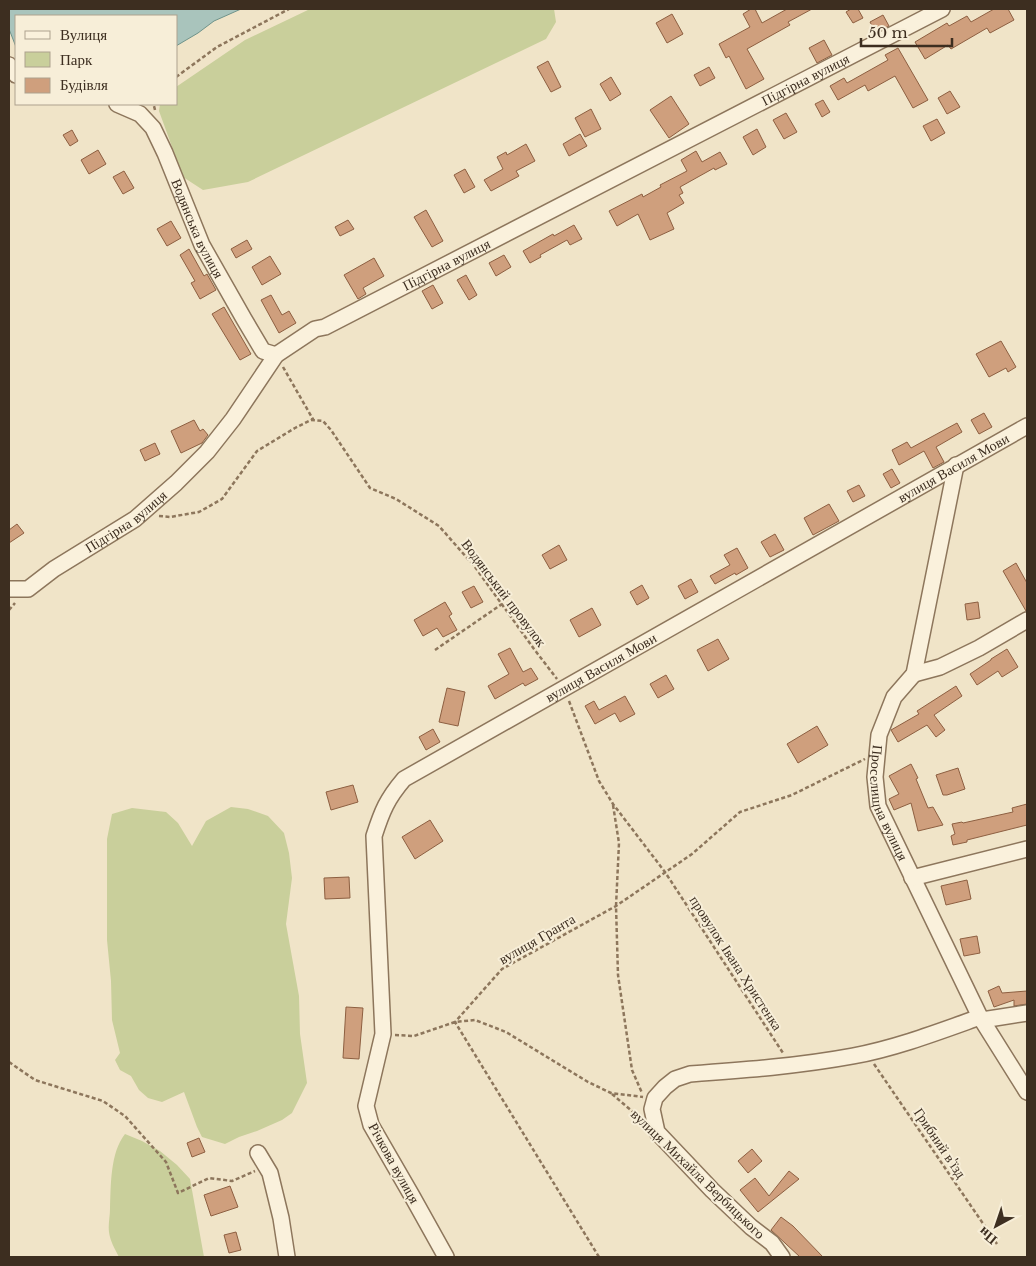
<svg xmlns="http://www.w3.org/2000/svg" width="1036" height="1266" font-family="'Libre Baskerville',serif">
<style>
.green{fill:#c9cf9b}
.water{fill:#a9c4bc;stroke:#6f938a}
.building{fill:#cf9f7d;stroke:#8d5f41}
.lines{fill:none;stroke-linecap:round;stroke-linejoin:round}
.minor-casing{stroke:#8d765c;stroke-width:18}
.path{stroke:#8d765c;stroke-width:2.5;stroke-dasharray:4 2.5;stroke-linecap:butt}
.minor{stroke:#faf1dc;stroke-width:15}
.labels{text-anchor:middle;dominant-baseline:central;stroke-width:4;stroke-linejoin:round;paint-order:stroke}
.street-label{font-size:14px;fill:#3d2e20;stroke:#f7eed8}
</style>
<rect width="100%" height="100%" fill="#f0e4c8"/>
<path class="green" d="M310,9H554L556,22L546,39L248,182L203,190L183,177L159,111L160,104H176V87L245,40Z
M231,807L248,809L268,816L284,833L289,853L292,878L286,924L299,996L300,1034L307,1083L292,1113L282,1120L257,1131L239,1137L225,1144L202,1137L197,1127L184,1092L162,1102L148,1098L139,1090L131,1076L120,1070L115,1060L120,1053L112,1020L111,981L107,940V839L112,814L132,808L166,812L178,823L192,846L206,821Z
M125,1134L142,1141L160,1151L177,1165L190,1179L204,1257H119C115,1249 110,1241 109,1232C108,1225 110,1216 110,1209C111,1185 110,1153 125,1134Z"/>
<path class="water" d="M9,9H241L214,21L198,33L176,46V16H16V47L9,29Z"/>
<path class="building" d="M751,9H755L762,23L787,9H812L788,22L790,25L747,49L764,79L746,89L729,56L726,58L719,44L750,27L743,14Z
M851,9H858L863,18L853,23L846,12Z
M994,9H1008L1014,20L990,33L987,28L951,49L948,45L925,59L915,42L947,23L949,26L967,16L971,22Z
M672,14L683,34L667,43L656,23Z
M883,15L889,26L876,33L870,22Z
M824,40L832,55L817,63L809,48Z
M898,48L928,100L913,108L895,76L868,91L865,85L838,100L830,86L844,78L847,83L888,60L885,55Z
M548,61L561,87L551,92L537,67Z
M709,67L715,78L700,86L694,75Z
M611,77L621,94L610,101L600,84Z
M950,91L960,107L947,114L938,98Z
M671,96L689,124L669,138L650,110Z
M823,100L830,112L822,117L815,104Z
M591,109L601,129L585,137L575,118Z
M786,113L797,132L784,139L773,120Z
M937,119L945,133L931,141L923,126Z
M757,129L766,147L753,155L743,137Z
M72,130L78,141L70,146L63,135Z
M580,134L587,146L569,156L563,144Z
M526,144L535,161L516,171L519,176L491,191L484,180L503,169L497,157L506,152L507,155Z
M98,150L106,164L89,174L81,160Z
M696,151L702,162L720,152L727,164L715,170L714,168L680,187L683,193L679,195L684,203L667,213L674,229L650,240L638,214L617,226L609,211L642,194L643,197L661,187L660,185L687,171L681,160Z
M465,169L475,187L464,193L454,175Z
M124,171L134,188L123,194L113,177Z
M426,210L443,241L432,247L414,217Z
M348,220L354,229L340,236L335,227Z
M171,221L181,238L167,246L157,229Z
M574,225L582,239L570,245L567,240L540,255L541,257L530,263L523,251L553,234L554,236Z
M247,240L252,249L236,258L231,249Z
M189,249L204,276L207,274L216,290L200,299L191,283L195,281L180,255Z
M504,255L511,267L496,276L489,263Z
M270,256L281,274L262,285L252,267Z
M374,258L384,276L363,288L366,294L358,299L344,275Z
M466,275L477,295L469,300L457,280Z
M433,285L443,303L432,309L422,291Z
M271,295L282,315L289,311L296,323L279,333L261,300Z
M224,307L251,354L240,360L212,314Z
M1001,341L1016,367L1008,372L1006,368L989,377L976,354Z
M984,413L992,427L979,434L971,420Z
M194,420L200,431L203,429L208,435L202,443L181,453L171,431Z
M957,423L962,432L936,447L944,462L933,468L924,451L899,465L892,450L907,442L911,448Z
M155,443L160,454L145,461L140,450Z
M892,469L900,483L891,488L883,474Z
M859,485L865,496L853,502L847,491Z
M829,504L839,521L813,535L804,518Z
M17,524L24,533L9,543V530Z
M775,534L784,550L770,557L761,542Z
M559,545L567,560L550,569L542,555Z
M737,548L748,568L736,575L735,573L715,584L710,576L730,565L724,555Z
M1016,563L1027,583V611H1026L1003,571Z
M691,579L698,592L685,599L678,586Z
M642,585L649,598L637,605L630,592Z
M474,586L483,602L471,608L462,592Z
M445,602L452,614L449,616L457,630L443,637L437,628L423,636L414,620Z
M978,602L980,618L967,620L965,604Z
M592,608L601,625L579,637L570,620Z
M718,639L729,659L708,671L697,650Z
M510,648L523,672L531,668L538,679L525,686L523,683L495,699L488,686L509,674L498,654Z
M1007,649L1018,667L1002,677L998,671L977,685L970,674L991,660V659Z
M666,675L674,689L658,698L650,684Z
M956,686L962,696L934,715L945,730L936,737L927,725L898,742L891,730L919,714L917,711Z
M447,688L465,692L458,726L439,722Z
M625,696L635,714L620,722L615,713L595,724L585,706L594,701L599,710Z
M817,726L828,745L798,763L787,744Z
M433,729L440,742L426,750L419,737Z
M911,764L918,778L916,779L928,808L933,807L943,825L918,831L911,803L894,810L889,799L899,794L889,776Z
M958,768L965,789L947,795H943L936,775Z
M353,785L358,802L331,810L326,792Z
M1027,804V825L967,840V842L953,845L951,836L955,834L952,824L962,822L963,823L1013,812L1012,808Z
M430,820L443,841L415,859L402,837Z
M349,877L350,898L325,899L324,878Z
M967,880L971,899L946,905L941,886Z
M977,936L980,953L964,956L960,939Z
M999,986L1002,993L1027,991V1004L1014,1006V1000L994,1007L988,991Z
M346,1007L363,1008L359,1059L343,1058Z
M199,1138L205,1152L192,1157L187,1143Z
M752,1149L762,1161L748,1173L738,1161Z
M789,1171L799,1179L758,1212L740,1190L755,1178L769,1196Z
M230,1186L238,1207L211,1216L204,1195Z
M781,1217L793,1226L823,1257H800L771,1230Z
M236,1232L241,1250L229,1253L224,1235Z"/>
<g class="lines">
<g class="minor-casing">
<g id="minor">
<path d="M9,65L16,75"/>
<path id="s1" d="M117,104L140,114L153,128L165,153L202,245L244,319L263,351L276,355"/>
<path id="s2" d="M956,465L914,674L894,697L879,735L875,777L878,806L980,1017L1027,1092"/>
<path id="s3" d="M9,589H28L54,569L135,519L176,483L207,452L233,419L276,355L315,329L325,327L942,9"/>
<path d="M914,674L940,667L979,648L1027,620"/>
<path d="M912,878L1027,849"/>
<path d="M982,1020L1027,1013"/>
<path d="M258,1153L270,1173L281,1218L287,1257"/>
<path id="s4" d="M446,1257L412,1196L371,1125L366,1106L383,1034L374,836C382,811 387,799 404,779L1027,426"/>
<path d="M782,1257L772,1243L751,1227L712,1190L657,1132L652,1109L655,1098L665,1087L675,1079L690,1074C745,1070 799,1066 853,1056C896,1048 938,1032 980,1017"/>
</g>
</g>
<path class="path" d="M176,77L217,47L289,9
M155,110L154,106L155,104
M283,367L314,421
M159,516L170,517L199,512L222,499L257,451L295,428L311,420L323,421L331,430L370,488L396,499L439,526L475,567L534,649L557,679
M9,610L15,603
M435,650L502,604
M569,701L599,781L613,804L665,872L783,1053
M613,805L619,843L616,906L618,975L632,1070L642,1093
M395,1035L414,1036L455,1022L475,1020L506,1032L588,1082L611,1093L643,1097
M9,1062L35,1080L103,1101L125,1116L166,1162L178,1193L209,1178L232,1181L255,1171
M874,1064L997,1244
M612,1094L640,1118
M599,1257L455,1022L502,969L616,906L692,854L740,812L792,795L865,759"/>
<use href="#minor" class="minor"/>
</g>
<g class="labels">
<g class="street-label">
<text stroke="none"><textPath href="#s3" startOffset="962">Підгірна вулиця</textPath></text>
<text stroke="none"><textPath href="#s1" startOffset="154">Водянська вулиця</textPath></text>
<text stroke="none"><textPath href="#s3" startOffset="558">Підгірна вулиця</textPath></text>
<text stroke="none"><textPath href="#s4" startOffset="1140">вулиця Василя Мови</textPath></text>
<text stroke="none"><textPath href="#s3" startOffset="138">Підгірна вулиця</textPath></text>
<text transform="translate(504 593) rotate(53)">Водянський провулок</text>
<text stroke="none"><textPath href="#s4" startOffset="735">вулиця Василя Мови</textPath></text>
<text stroke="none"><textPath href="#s2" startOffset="355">Проселищна вулиця</textPath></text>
<text transform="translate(537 939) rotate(-30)">вулиця Гранта</text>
<text transform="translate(736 963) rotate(57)">провулок Івана Христенка</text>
<text transform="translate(940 1143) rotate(56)">Грибний в'їзд</text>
<text transform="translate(394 1163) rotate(61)">Річкова вулиця</text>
<text transform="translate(698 1174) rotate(44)">вулиця Михайла Вербицького</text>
</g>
</g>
<rect width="1036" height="1266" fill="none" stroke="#3d2e20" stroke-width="20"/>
<rect x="15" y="15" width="162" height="90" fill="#f7eed8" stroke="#ada18e"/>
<rect x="25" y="31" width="25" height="8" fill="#faf1dc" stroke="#ada18e"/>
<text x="60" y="40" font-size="15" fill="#3d2e20">Вулиця</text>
<rect x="25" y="52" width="25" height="15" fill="#c9cf9b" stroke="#ada18e"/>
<text x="60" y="65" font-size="15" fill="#3d2e20">Парк</text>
<rect x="25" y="78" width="25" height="15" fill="#cf9f7d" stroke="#ada18e"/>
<text x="60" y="90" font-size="15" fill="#3d2e20">Будівля</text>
<g transform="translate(996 1226) rotate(220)" stroke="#f7eed8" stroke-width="4" paint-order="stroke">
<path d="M0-4L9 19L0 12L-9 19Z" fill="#3d2e20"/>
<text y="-8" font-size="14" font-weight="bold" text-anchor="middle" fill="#3d2e20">Пн</text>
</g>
<path d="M861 38v8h91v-8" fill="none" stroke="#3d2e20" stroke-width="2.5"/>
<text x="868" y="38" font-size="15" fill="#3d2e20" stroke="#f7eed8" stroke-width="4" paint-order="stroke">50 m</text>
</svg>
